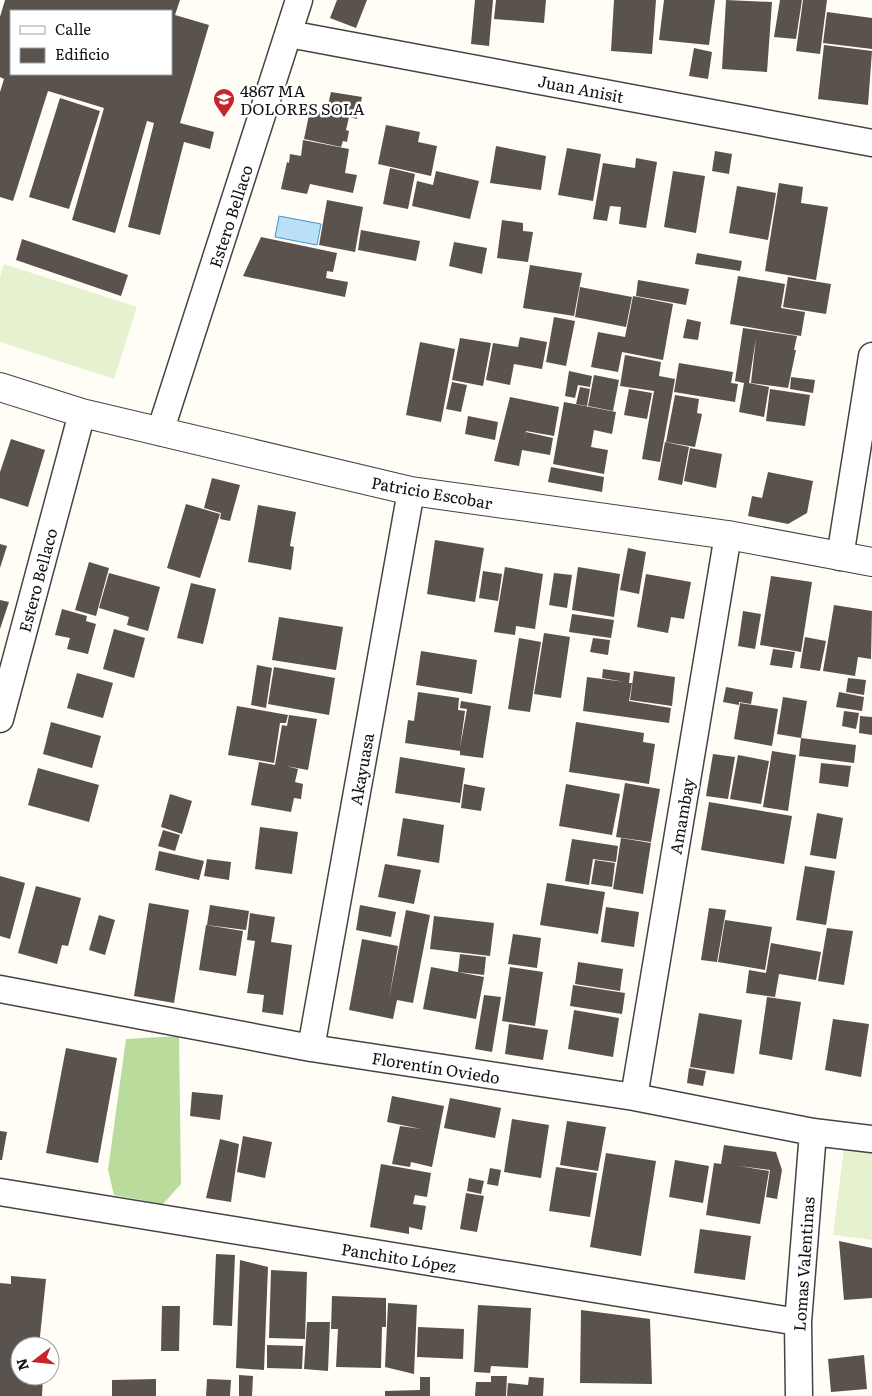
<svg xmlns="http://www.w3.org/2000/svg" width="872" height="1396" font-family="Literata,serif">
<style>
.forest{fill:#b9dc9c}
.pitch{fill:#e6f2cf}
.water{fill:#b9e0f7;stroke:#3f96cf}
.building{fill:#5a524d;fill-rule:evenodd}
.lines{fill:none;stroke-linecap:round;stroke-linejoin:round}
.minor-casing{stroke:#444;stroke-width:29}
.tertiary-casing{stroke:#444;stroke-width:30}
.minor{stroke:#fff;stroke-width:26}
.tertiary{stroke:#fff;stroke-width:28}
.labels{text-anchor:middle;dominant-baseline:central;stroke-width:5;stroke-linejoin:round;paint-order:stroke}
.street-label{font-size:16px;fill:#111;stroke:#fff}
.poi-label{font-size:16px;fill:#111;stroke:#fff;text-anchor:start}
</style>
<rect width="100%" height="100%" fill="#fffdf5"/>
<path class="forest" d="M179,1036L181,1184L163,1204L114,1195L108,1170L126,1039Z"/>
<path class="pitch" d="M4,264L137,307L114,379L0,342V277Z
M844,1149L872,1153V1240L833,1235Z"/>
<path class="water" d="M279,216L321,224L317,245L275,237Z"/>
<path class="building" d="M5,0H180L175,15L209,25L180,123L214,132L210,149L184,142L160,235L128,227L154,123L137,118L147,121L115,233L72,220L104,108L48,91L13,201L0,197V92L4,79L0,77V17ZM11,11H171V74H11Z
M337,0H367L356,28L330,18Z
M475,0H493L489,46L471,44Z
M496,0H546L544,23L494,19Z
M614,0H656L652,54L611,51Z
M664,0H715L709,45L659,40Z
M726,0L772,2L767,72L722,69Z
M780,0H802L796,39L774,37Z
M803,0H827L820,54L796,51Z
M827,12L872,18V49L823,43Z
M824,45L872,51L868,105L818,99Z
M694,48L712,52L708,79L689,76Z
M331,92L362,97L357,119L349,117L346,130L349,131L347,142L343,141L341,147L304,139L310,110L326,113Z
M60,98L100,111L69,209L29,197Z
M386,125L420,132L418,142L437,146L431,176L378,164Z
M303,140L349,149L345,173L357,175L353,193L310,184L307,194L281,189L287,162L289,163L290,154L301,156Z
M496,146L546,156L541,190L490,183Z
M567,148L601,154L593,201L558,195Z
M715,151L732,154L729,174L712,171Z
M636,158L657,162L646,228L619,224L621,207L610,206L607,221L593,219L603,163L635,168Z
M390,168L415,174L408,209L383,204Z
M436,171L479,181L470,219L412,206L417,181L433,185Z
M673,171L705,176L696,233L664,227Z
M779,183L803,187L801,203L828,207L816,280L765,271Z
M737,186L776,193L768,240L729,233Z
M327,200L363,207L355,252L319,245Z
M502,220L523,223V231L533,232L528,262L497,258Z
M361,230L420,241L416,261L358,250Z
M261,237L337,253L333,272L327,271L326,278L348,282L345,297L243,276Z
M22,239L128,275L121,296L16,260Z
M454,242L487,248L482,274L449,266Z
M697,253L742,261L740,271L695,264Z
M530,265L582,273L574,316L523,308Z
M738,276L785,284L781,308L805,312L801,336L730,324Z
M788,277L831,284L826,314L783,307Z
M638,280L689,289L686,305L636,296Z
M580,287L632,297L626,327L575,317Z
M633,296L673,304L663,360L622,352L618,372L591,367L598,332L625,337Z
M554,317L575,321L566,366L546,362Z
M687,319L701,322L698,340L683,338Z
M743,328L797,336L794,350H796L788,388L751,383L756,338L749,383L769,387L764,417L739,412L744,383L735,381Z
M520,337L547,342L542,369L514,364L510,385L486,380L493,343L518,347Z
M460,338L491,343L483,386L452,380Z
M420,342L455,349L441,422L406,415Z
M625,355L661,362L659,376L675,379L660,462L642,459L654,391L620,386Z
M679,363L733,372L731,383L738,384L735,402L674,392Z
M569,371L592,376L590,387L578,385L575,398L565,396Z
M594,375L619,380L613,411L588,406Z
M791,377L815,380L813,393L790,389Z
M452,382L467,385L461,412L446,409Z
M580,387L590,389L587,406L576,404Z
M629,389L652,393L647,419L624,415Z
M770,389L810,395L805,426L766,421Z
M675,395L699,399L697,413L702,414L695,447L666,442Z
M510,397L559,407L554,436L526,431L524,441L526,432L553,438L550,455L522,450L519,466L494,461Z
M564,402L616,412L612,434L594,430L591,447L608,450L604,474L553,464Z
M468,416L498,422L495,440L465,434Z
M11,439L45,450L28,507L0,498V472Z
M665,442L689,447L682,485L658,480Z
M690,448L722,454L716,488L684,481Z
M551,467L604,477L602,492L548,482Z
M768,472L813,481L807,513L788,524L748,516L752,496L762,498Z
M212,478L240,485L230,521L220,519L221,513L204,508Z
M186,504L220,514L200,578L167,568Z
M258,505L296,512L290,546L294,547L291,570L248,562Z
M435,540L484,548L475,602L427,594Z
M0,544L7,546L0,568Z
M628,548L646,552L639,594L620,590Z
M89,562L109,568L96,616L75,610Z
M505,567L543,574L535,629L516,626L515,635L494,632Z
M578,567L620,574L614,617L572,610Z
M483,571L502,574L498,601L479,598Z
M109,573L160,587L148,631L127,625L129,617L99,608Z
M554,573L572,575L567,608L549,605Z
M646,574L691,582L684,619L671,617L668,633L637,627Z
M771,576L812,582L801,652L760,645Z
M191,583L216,589L203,644L177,638Z
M0,600L9,602L0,629Z
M834,605L872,611L871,659L858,657L855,676L823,671Z
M62,609L87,616L86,621L96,624L88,654L67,649L70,638L55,635Z
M743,611L761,614L755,649L738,646Z
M572,614L614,620L611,638L569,632Z
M279,617L343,627L336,670L272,660Z
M114,629L145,638L134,678L103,669Z
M544,633L570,637L561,698L534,694Z
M805,637L826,641L820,671L800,668Z
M519,638L541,642L530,712L508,709Z
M593,638L610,640L608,655L590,652Z
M773,649L795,652L792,668L770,665Z
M421,651L477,660L472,694L416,685Z
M257,665L272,668L266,708L251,705Z
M274,667L335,678L329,715L268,704Z
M603,669L630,673L629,683H632L629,701L671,708L669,723L583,711L587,677L625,682L602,678Z
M634,671L675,677L672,706L630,700Z
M77,673L113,683L103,718L67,708Z
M848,678L866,680L864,695L846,692Z
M726,687L753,692L751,704L739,702V705L723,702Z
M418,692L459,698L458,710L465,711L460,748L467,709L460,708L461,701L491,706L483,758L460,755V751L405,743L408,720L414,721Z
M839,692L864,697L862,711L836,707Z
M783,697L807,701L801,738L777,734Z
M740,703L778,709L772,746L734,739Z
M237,706L288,715L286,723H280L274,763L228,755Z
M844,711L859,713L856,729L842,726Z
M289,715L317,719L308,770L286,766L298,769L295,782L303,784L301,799L294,798L291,812L251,805L259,762L275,765L282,725L287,726Z
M860,716L872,717V735L859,733Z
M51,722L101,736L92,768L43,754Z
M576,722L644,733L643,742L655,744L649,784L569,772Z
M801,738L856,745L854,763L799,756Z
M772,751L796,755L788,811L763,807Z
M713,754L735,757L728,799L706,796Z
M738,755L769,761L761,804L730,799Z
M400,757L465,768L460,803L395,793Z
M821,763L851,766L848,787L819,783Z
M38,768L99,785L89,822L28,805Z
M625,783L660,789L651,842L616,837Z
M464,784L485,788L481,811L461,808Z
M566,784L620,794L612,835L559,826Z
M170,794L192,801L182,834L161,827Z
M709,802L792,816L784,864L701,850Z
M817,813L843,818L836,859L810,855Z
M403,818L444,825L439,863L397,856Z
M260,827L298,832L292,874L255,869Z
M163,830L180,835L175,851L158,846Z
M621,838L651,843L643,894L613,889Z
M572,839L618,846L616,862L593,859L589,885L565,881Z
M159,851L204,861L199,880L155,870Z
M207,859L231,862L229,880L204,876Z
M595,860L615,863L612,887L591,884Z
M385,864L421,870L414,904L378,897Z
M805,866L835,871L826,925L796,920Z
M0,876L25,883L10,939L0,936Z
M547,883L605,892L598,934L540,925Z
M36,886L81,898L68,946L62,945L57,964L18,953Z
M149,903L189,910L174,1003L134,996Z
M210,905L249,911L246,930L207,925Z
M360,905L396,912L391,937L356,930Z
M606,907L639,912L634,947L601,942Z
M709,908L726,910L717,962L701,960Z
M406,910L430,915L413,1003L397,1000L393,1019L349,1010L362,939L398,946L389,999Z
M250,913L275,917L271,942L292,945L283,1015L262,1012L264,995L247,993L255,941L247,940Z
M99,915L115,920L105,955L89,950Z
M434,916L494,923L490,956L430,949Z
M725,920L772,927L765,970L718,962Z
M206,925L243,931L236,976L199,970Z
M827,928L853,931L844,985L818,981Z
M513,934L541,938L537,968L508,964Z
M771,943L821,952L816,980L779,974L775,997L746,993L749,970L766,973Z
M460,954L486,957L484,975L458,972Z
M578,962L623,969L620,991L575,984Z
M431,967L484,977L476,1019L423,1009Z
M510,967L543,972L535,1026L502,1021Z
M573,985L625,993L622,1014L570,1006Z
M484,995L501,997L492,1052L475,1049Z
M767,997L801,1002L792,1060L759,1054Z
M574,1010L619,1018L613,1057L568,1049Z
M699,1013L742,1020L734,1074L690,1067Z
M833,1019L869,1024L861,1077L825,1070Z
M509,1024L548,1030L543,1060L505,1054Z
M66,1048L117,1058L98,1163L46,1153Z
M689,1068L706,1071L703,1086L687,1083Z
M192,1092L223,1095L220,1120L190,1116Z
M392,1096L444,1106L432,1167L411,1162L410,1167L392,1164L400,1126L421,1129L387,1122Z
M450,1098L501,1108L495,1138L444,1128Z
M512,1119L549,1125L541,1178L504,1172Z
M567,1121L606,1127L598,1171L560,1165Z
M0,1131L7,1132L2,1160H0Z
M243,1136L272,1142L265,1178L237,1172Z
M220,1139L239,1144L231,1202L206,1198Z
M724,1145L776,1152L782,1170L777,1199L766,1197L770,1170L739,1166L769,1171L760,1224L706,1215L714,1163L721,1164Z
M606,1153L656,1161L641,1256L590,1247Z
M675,1160L709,1166L703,1203L669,1197Z
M381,1164L431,1173L427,1197L415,1195L413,1204L426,1206L422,1230L409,1227V1234L370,1227Z
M556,1167L597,1173L590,1217L549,1211Z
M490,1168L501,1170L498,1186L487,1184Z
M469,1178L484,1181L481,1194L467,1191Z
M466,1193L484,1196L477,1232L460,1229Z
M700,1229L751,1236L745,1280L694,1273Z
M839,1241L872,1248V1298L844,1300Z
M216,1254L235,1255L232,1326L213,1325Z
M240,1260L268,1267L264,1370L236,1368Z
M271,1270L307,1272L305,1339L269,1338Z
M11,1276L46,1279L39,1346H20V1376H43L42,1396H0V1283L11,1284Z
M332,1296L386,1298V1327H382L381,1368L336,1367L338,1329H331Z
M388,1303L417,1305L414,1374L385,1367Z
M478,1305L531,1308L528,1368L491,1366L490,1373L474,1372Z
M162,1306H180L179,1351H161Z
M581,1310L650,1319L652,1384L580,1383Z
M307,1322H330L328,1371L304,1369Z
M418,1327L464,1329L463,1359L417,1357Z
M267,1345L303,1346L302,1369L267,1368Z
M864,1355L867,1389L831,1392L828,1359Z
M239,1375L253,1376L252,1396H239Z
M491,1376H507L506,1396H475L476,1382H491Z
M420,1377H430V1396H385V1391L420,1390Z
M529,1377L544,1378L543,1396H507L508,1383L528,1385Z
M156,1379V1396H112V1380Z
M207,1379L231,1380L230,1396H206Z"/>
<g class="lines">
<g class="minor-casing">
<path id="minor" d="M289,34L872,143
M160,432L299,0
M840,557L872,356
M0,719L82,413
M0,989L311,1048L634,1097L813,1132L872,1139
M311,1048L411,491
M634,1097L728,535
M0,1192L798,1322
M799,1396L798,1322L813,1132"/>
</g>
<g class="tertiary-casing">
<path id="tertiary" d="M0,387L82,413L411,491L728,535L872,562"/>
</g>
<use href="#minor" class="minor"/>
<use href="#tertiary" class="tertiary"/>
</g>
<defs>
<g id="school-pin" transform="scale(1.125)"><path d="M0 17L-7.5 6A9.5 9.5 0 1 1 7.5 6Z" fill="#c4262e" stroke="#fff"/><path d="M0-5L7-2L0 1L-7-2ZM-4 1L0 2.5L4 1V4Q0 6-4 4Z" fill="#fff"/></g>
</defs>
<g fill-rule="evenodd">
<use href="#school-pin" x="224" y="99"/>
</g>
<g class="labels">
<g class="street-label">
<text transform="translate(581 88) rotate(11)">Juan Anisit</text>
<text transform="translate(230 216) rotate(-72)">Estero Bellaco</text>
<text transform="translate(432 492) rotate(10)">Patricio Escobar</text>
<text transform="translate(37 580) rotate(-75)">Estero Bellaco</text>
<text transform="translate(361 769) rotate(-80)">Akayuasa</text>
<text transform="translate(681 816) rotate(-80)">Amambay</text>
<text transform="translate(436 1067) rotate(9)">Florentín Oviedo</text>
<text transform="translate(399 1257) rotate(9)">Panchito López</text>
<text transform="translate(803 1264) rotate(-86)">Lomas Valentinas</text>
</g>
<g class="poi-label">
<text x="240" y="90">4867 MA<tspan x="240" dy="18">DOLORES SOLA</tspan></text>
</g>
</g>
<rect x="10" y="10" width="162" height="65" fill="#ffffff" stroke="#a0a0a0"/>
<rect x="20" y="26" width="25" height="8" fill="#ffffff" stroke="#a0a0a0"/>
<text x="55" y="35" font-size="15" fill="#111111">Calle</text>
<rect x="20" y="48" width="25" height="15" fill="#5a524d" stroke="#a0a0a0"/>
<text x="55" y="60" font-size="15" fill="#111111">Edificio</text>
<g transform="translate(35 1361) rotate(254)"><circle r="24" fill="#ffffff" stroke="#a0a0a0"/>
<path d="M0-4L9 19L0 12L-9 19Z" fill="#c4262e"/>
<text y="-8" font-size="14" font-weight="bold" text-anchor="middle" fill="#111111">N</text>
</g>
</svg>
